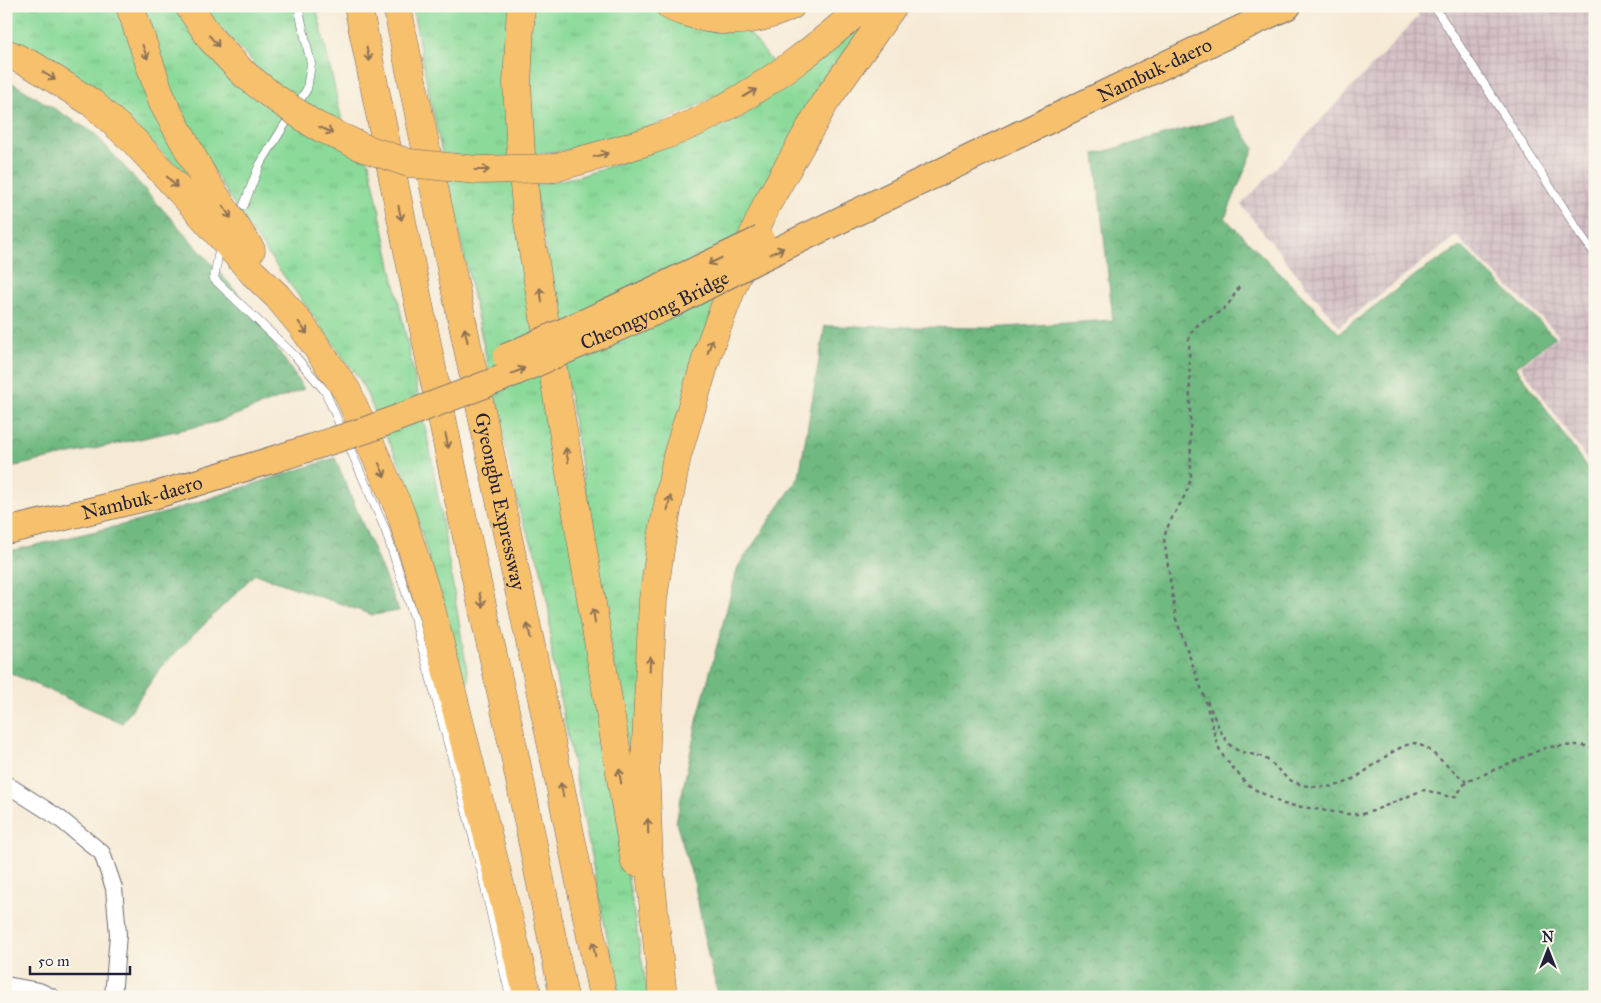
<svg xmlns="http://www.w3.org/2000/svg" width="1601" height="1003" font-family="'IM FELL Great Primer',serif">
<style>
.industrial{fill:url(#industrial-grid)}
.grass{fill:url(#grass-tufts);stroke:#567e6a}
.forest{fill:url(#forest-crowns);stroke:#496e5e}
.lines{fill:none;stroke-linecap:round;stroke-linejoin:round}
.service-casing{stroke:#6c6871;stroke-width:9}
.minor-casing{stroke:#6c6871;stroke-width:18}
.trunk-casing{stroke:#6c6871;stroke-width:28}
.motorway-casing{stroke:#6c6871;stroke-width:29}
.path{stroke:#6c6871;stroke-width:2.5;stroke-dasharray:4 4;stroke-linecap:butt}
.service{stroke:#fff;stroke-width:8}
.minor{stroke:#fff;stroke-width:16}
.trunk{stroke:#f7c06c;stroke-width:26}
.motorway{stroke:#f7c06c;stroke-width:28}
.trunk-bridge-casing{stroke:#6c6871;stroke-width:28;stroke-linecap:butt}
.motorway-bridge-casing{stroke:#6c6871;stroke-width:29;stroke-linecap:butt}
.trunk-bridge{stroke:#f7c06c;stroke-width:26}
.motorway-bridge{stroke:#f7c06c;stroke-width:28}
.oneway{stroke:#8c7154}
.labels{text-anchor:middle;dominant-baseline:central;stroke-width:5;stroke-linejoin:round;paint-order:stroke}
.street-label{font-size:20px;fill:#22223b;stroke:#fbf7ec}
</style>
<defs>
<pattern id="industrial-grid" width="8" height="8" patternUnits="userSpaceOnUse" patternTransform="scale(1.25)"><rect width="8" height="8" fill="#d2bec3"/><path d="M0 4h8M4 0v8" fill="none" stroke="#b4a3a8"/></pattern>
<pattern id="grass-tufts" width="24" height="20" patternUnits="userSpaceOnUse" patternTransform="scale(1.25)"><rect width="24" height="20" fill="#8bda99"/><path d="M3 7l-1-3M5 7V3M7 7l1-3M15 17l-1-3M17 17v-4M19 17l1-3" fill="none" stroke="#78bb85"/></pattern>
<pattern id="forest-crowns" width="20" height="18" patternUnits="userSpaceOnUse" patternTransform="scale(1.25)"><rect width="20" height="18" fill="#70ba81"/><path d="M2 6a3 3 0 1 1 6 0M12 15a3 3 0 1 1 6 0" fill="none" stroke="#5c976b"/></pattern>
</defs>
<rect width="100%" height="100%" fill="#fbf7ec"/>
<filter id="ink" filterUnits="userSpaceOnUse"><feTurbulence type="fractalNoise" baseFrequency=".02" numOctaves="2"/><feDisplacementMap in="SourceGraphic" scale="10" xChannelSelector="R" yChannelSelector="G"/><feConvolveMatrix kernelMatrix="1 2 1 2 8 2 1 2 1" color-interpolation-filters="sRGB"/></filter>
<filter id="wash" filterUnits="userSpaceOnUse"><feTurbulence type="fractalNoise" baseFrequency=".0096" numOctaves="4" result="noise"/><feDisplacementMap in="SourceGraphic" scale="20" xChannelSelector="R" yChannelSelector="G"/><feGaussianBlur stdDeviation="1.12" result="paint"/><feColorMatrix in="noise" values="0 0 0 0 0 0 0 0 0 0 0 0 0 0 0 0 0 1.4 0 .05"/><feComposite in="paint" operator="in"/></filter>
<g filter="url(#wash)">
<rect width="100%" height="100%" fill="#f6ead5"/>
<path class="industrial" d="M1413,6H1595V471L1521,366L1559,335L1456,236L1339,326L1241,205L1419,16Z"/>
<path class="grass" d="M6,6H122L197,186L130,121L6,42Z
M139,6H178L236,78L254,63L205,12L201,6H316L342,121L369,162L431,455L469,682L463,681L406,478L360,380L246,224L178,113Z
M412,6H512L608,760L648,997H619L552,658L549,610L540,565L520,513L428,89Z
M530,6H659L744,26L773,63C737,83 698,108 660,123C621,139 576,151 534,154L527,80Z
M870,15L690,387L633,785L535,185L581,176L649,153Z"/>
<path class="forest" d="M6,79L94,133L245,301L304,389L217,422L6,468Z
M1233,116L1254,148L1225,218L1339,333L1417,274L1461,246L1555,337L1516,367L1595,479V997H719L709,960L695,886L676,822L698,717L738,567L799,477L825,326L991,328L1113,320L1095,154Z
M335,458L399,611L373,615L255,574L161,667L122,723L6,671V552L139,521Z"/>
</g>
<g filter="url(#ink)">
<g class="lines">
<g class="service-casing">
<path id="service" d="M1434,6L1581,235L1595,254
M244,205L259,166L307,89L311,64L298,6
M221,249L218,256L214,279L295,356L325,391L385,529L414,617L475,844L510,997"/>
</g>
<g class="minor-casing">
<path id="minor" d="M6,784L59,818L102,853L114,888L118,934L113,997
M6,985L39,991L52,997"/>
</g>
<g class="trunk-casing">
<g id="trunk">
<path id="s1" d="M1020,134L1288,6"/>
<path id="s2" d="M6,531L153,496L275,459"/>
</g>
</g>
<g class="motorway-casing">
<g id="motorway">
<path d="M130,6L163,103L205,180L251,250"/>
<path d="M189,6L211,39L243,73"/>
<path d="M358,6L459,501L511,737L564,997"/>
<path id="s3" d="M397,6C463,337 538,666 603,997"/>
<path d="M521,6L517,83L521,155L527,215L635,862"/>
<path d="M670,6C676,10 682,11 689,13C723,25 758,22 791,6"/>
<path d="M6,53L34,66L92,103L134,141L191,203L253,273L277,296L302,326L347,391L400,511L432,612L528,997"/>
<path d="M554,168C606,153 661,141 709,116C766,87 816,48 864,6"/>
<path d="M663,997L649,862L645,764L653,600L661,543L677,456L711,343L744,256L767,204L825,102L893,6"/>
</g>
</g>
<path class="path" d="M1239,287C1234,295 1230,304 1222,310C1210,319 1194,322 1189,338L1191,477C1187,500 1168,517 1164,539L1176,619L1204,696L1218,746L1223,756L1245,782L1254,789L1283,804L1347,814H1362L1373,811L1423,790C1434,791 1445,798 1456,796L1466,782L1547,747L1576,745L1587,746L1595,749
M1207,701C1214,715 1220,734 1230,745C1239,754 1252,753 1262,757C1272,761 1278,771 1286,777C1298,788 1327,789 1342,784C1366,776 1391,746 1415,743L1427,748L1466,782"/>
<use href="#service" class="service"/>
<use href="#minor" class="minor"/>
<use href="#trunk" class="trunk"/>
<use href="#motorway" class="motorway"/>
<g class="trunk-bridge-casing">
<g id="trunk-bridge">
<path d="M506,357L605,313L761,239"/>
<path id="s4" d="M275,459L366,430L500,379L671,305L755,261L1020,134"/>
</g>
</g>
<g class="motorway-bridge-casing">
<path id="motorway-bridge" d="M243,73L271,95L315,125L364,148L409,163L477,170L554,168"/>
</g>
<use href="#trunk-bridge" class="trunk-bridge"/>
<use href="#motorway-bridge" class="motorway-bridge"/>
</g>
<defs><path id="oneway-shaft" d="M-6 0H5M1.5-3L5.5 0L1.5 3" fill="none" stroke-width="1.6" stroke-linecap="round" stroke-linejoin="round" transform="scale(1.25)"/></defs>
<g class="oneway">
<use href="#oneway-shaft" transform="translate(214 41) rotate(49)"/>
<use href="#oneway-shaft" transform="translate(145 52) rotate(70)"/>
<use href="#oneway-shaft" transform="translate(368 54) rotate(78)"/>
<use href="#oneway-shaft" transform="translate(49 76) rotate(32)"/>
<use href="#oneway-shaft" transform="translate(750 93) rotate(-30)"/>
<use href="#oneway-shaft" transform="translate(326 130) rotate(25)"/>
<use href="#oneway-shaft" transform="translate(601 155) rotate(-16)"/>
<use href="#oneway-shaft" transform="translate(482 170)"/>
<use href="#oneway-shaft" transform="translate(172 182) rotate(47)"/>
<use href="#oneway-shaft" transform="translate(227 212) rotate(57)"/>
<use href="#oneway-shaft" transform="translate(400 213) rotate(78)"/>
<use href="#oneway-shaft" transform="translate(777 251) rotate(-25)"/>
<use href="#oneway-shaft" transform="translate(715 261) rotate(154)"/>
<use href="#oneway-shaft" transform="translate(541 295) rotate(-99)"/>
<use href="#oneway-shaft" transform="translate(303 328) rotate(54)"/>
<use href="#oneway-shaft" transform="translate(466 335) rotate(-102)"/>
<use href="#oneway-shaft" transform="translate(710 346) rotate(-72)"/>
<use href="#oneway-shaft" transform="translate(518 371) rotate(-23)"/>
<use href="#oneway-shaft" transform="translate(447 441) rotate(78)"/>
<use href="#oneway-shaft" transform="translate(567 455) rotate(-100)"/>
<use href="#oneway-shaft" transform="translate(382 470) rotate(66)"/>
<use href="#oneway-shaft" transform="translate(669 503) rotate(-79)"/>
<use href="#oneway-shaft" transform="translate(481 600) rotate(78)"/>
<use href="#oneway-shaft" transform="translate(594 616) rotate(-99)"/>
<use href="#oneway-shaft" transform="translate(529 631) rotate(-102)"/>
<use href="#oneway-shaft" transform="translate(650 664) rotate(-87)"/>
<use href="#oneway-shaft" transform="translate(620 776) rotate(-99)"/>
<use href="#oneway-shaft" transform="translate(562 790) rotate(-101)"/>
<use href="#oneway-shaft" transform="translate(648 826) rotate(-92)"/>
<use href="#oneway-shaft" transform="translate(594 949) rotate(-101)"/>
</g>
</g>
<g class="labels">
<g class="street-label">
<text stroke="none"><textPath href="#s1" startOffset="149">Nambuk-daero</textPath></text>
<text stroke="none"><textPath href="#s4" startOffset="408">Cheongyong Bridge</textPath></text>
<text stroke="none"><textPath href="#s2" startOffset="140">Nambuk-daero</textPath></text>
<text stroke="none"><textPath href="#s3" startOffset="506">Gyeongbu Expressway</textPath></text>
</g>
</g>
<rect width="1601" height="1003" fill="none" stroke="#fbf7ec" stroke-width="25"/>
<g transform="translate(1548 950)" stroke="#fbf7ec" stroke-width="4" paint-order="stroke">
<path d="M0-4L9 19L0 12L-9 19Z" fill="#22223b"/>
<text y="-8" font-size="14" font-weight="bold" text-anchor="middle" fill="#22223b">N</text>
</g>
<path d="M30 966v8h100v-8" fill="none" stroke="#22223b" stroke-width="2.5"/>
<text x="38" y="966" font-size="15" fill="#22223b" stroke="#fbf7ec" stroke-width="4" paint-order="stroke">50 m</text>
</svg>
